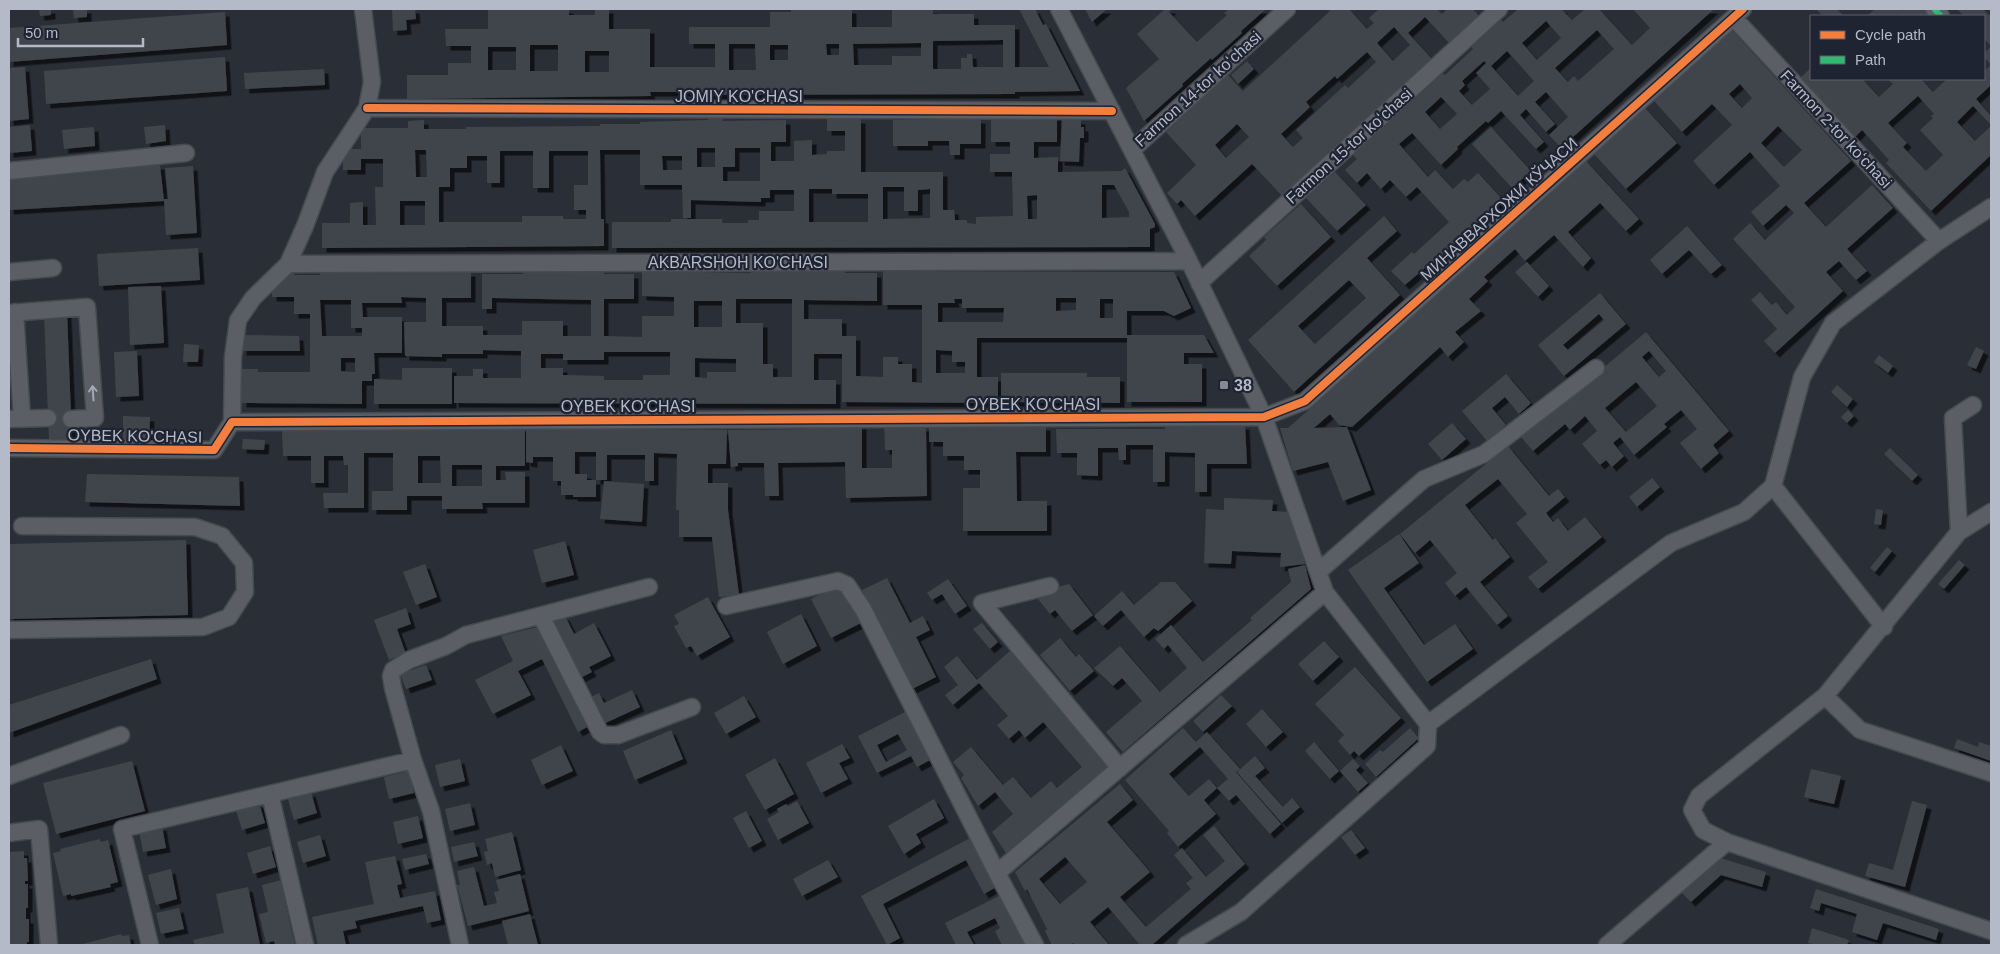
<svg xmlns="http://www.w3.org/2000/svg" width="2000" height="954" font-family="Arial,sans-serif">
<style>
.building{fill:#41454c;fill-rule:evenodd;filter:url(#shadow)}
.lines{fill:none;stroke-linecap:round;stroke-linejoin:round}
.minor-casing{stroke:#464a50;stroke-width:19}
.minor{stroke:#5b5e65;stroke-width:16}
.quiet{stroke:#33b770;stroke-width:6;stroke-dasharray:12 6;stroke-linecap:butt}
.cycleway-casing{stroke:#1e2432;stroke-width:11}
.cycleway{stroke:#f27e40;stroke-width:8}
.oneway{stroke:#a3a8b4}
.poi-dot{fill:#848995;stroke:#1e2432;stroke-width:2}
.labels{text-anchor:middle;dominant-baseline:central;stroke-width:4.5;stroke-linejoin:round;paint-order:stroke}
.street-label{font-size:16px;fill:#b5bac8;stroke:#1e2432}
.poi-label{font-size:16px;font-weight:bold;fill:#b5bac8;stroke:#1e2432;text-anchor:start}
</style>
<defs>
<filter id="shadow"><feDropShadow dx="4.5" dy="4.5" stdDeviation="0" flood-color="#0009"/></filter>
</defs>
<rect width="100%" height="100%" fill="#2a2e37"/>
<path class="building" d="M39,9H51V15L40,16Z
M73,9H87V17L74,18Z
M392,9H415L416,19L406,20L407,30L393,31Z
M488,9H569V15H595V9H609V29H650V67H715V44H689V27H770V12H791V9H852V27H892V10L933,9V14H974V25H1015V67H1049L1019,9H1035L1043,25L1046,24L1080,91L1015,92V94L690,95V92H650L651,96L407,99V75H448V63H471V46H446L445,29H488ZM1003,40V67H973L972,54H967V58H961V69H933V41ZM921,43V56H892V65H854L853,44ZM729,44H755L756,70H729ZM826,44H839V55H827ZM530,45H558V71H530ZM770,45H788V60H770ZM488,47H516V70H488ZM585,51H609V72H585Z
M1085,9H1107L1092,22Z
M1165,9H1172L1169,12L1197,42L1227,15L1224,13L1229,9H1266L1241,31L1242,33L1212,60L1211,58L1182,84L1183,86L1144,121L1126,88L1159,59L1137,34Z
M1327,9H1349L1367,29L1374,23L1369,18L1379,9H1437L1442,14L1447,9H1473L1480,17L1450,44L1425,17L1408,33L1433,60L1283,197L1252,164L1195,216L1181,200L1177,204L1167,193L1196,165L1166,132L1228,75L1243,91L1330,11ZM1394,27L1410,45L1393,61L1377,43ZM1367,52L1376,62L1348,88L1345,85L1296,130L1303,138L1293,147L1281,134L1310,107L1306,102L1335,76L1337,79ZM1237,124L1249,137L1226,158L1215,145Z
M1518,9H1564L1562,10L1572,20L1585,9H1599L1632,45L1650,28L1633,9H1714L1561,148L1549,135L1568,117L1546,92L1535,102L1555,124L1546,132L1526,109L1520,115L1544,142L1536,149L1501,111L1488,123L1486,121L1457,147L1458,149L1441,165L1412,133L1399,144L1428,177L1435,170L1453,189L1464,179L1468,182L1478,173L1503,200L1427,269L1426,267L1405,285L1391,271L1412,252L1414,254L1449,222L1417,187L1406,197L1390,180L1381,189L1367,173L1357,183L1345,170L1357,159L1353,155L1443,73L1445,75L1473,49L1471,47L1501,20L1503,22ZM1546,21L1561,38L1537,60L1522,43ZM1597,30L1614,49L1578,81L1574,76L1568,82L1555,68ZM1507,51L1534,81L1518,96L1491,66ZM1484,61L1486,63L1476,73L1490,89L1472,105L1459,91L1465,85L1462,81ZM1441,97L1457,114L1440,129L1425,112Z
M1816,9H1837L1844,16H1823Z
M1875,9H1925L1932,16H1900L1898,14L1896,16H1867Z
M1957,9H1983L1989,15L1991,12V46L1984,38V16H1964Z
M225,12L227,45L9,62V28Z
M1732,30L1851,161L1804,203L1826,227L1872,185L1893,208L1847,249L1867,271L1856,280L1839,261L1826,272L1843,291L1775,353L1764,341L1777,329L1751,300L1760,292L1772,305L1776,302L1787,315L1795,307L1733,239L1750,223L1765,240L1794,213L1786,205L1763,226L1751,212L1780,186L1750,152L1714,185L1693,161L1732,125L1712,104L1682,132L1654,101ZM1740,84L1752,98L1742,108L1729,94ZM1778,126L1802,150L1784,167L1761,143Z
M1991,47V85L1976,99L1991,116V125L1973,106L1957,122L1975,141L1991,126V155L1931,211L1886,163L1889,160L1862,130L1855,137L1800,78L1811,68V79H1862L1879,97L1893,84L1888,79H1921L1933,92L1946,80L1945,79H1984V71L1991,65L1984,57V53ZM1918,96L1934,114L1931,116L1933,118L1920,130L1943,155L1926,171L1903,147L1907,143L1888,123Z
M225,57L227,91L46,104L44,71Z
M1247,61L1254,69L1238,84L1231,75Z
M25,67L29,119L9,121V68Z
M324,69L325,85L245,89L244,73Z
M1645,108L1677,143L1626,189L1594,154Z
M1057,116V142H1034V158L1058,157V172L1121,171L1125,168L1155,224V227L1150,229V247L612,248V222H671V219H722V223H748V220H759V211H794V190H770V198H761V202L691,200V218H683L682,185H640V150H600L601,219H604V246L322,248V223H350V203L363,202V225H376L375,187H383V159H361V170H343V149H361V128H408V121L424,120V129H466V127L600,126V124H640V122L708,120V118H723V121L786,120V142H771V161H794V141L812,140V155L827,154V151H845V131H827V119H861V172H943V210H954L955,220H967V223L976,224V217L1013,216L1012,172H990V154H1010V142H991V118ZM697,148H715V167H697ZM735,148H760V181H723V167H735ZM415,150H426L427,177H416ZM500,151H533V188H549V151H588V185H574V210H586V219H563V216H522V222H439V187H450V168H467V156H487V183H500ZM662,156H682V170H663ZM1102,185H1114L1129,212V217L1102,218ZM883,187H904V211H918V190L930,189V218L883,219ZM809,189H832V194H868V222H809ZM1037,195V219H1028L1027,196ZM400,201H425V225H400Z
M1062,118L1081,120V127H1084V138H1080L1079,162L1060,161Z
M981,119V144H960V155H950L949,141H928V146H893V120Z
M30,125L32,151L9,153V127Z
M165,125L166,141L146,144L144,127Z
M94,127L95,146L64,149L62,130Z
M1491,127L1531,171L1512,188L1472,144Z
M1586,161L1639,219L1626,231L1600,203L1568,232L1591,258L1583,267L1554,235L1525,261L1515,249L1484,277L1488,281L1469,299L1481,311L1455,332L1464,342L1448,357L1440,347L1352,427L1339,425L1330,414L1314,428L1347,427L1371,490L1343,501L1328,462L1293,471L1280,428H1288L1328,393L1327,391L1530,208L1532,211Z
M160,165L164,201L9,210V175Z
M193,166L197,233L166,235L164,199H168L165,168Z
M1335,172L1366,205L1337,231L1306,198Z
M1301,204L1331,237L1277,286L1249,256L1266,240L1264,237Z
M1384,216L1397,231L1367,258L1400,295L1294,392L1248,340ZM1349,280L1366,298L1315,344L1298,326Z
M1687,226L1722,265L1711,274L1689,250L1662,274L1650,260Z
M198,248L200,280L99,286L97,254Z
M1527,262L1549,286L1538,297L1515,272Z
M751,270H845V273H877V301L804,300V319H842V336H856V376L883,377V357H898V364H912V382L922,383V305H883V271L1174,272L1191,308L1174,316L1164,311H1127V335H1204L1214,353H1184V364H1202V402H1127V338H977V377H998V403L842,402V354H814V380H836V404L454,403V376H473V369H483V378H521V351L483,350V354H442V357L405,356L404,322H426V298L401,297L402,303H362L363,317H402V353H374L375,374H372V381H362V404L242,403V369H258V372H310V314H294V297H272V280L280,272H294V275H320V272H471V298H442V326H483V335H522V321H563V336H591V300L492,298V309H482V274H523V271L604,272V274H634V299H604V336L642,337V316H674V297L642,296V271L751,273ZM1056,298H1076V310L1056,311ZM736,299H792V377H773V364H763V323H736ZM954,299H962V308H1004L1003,322H938V303H955ZM1100,299H1113V318H1100ZM320,300H351V328H362V336H322ZM694,301H722V327H694ZM936,350L952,351V362H965V373H936ZM604,352H670V375H643V380H604V376L563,375V368H541V354H563V360H604ZM341,358H355V372L341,371ZM695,358L736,359V372H707V378L695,377Z
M161,286L164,343L130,345L128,287Z
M1600,293L1626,324L1564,376L1538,345ZM1599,314L1604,320L1568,350L1563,345Z
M67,312L72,441H49L44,313Z
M1646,332L1729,431L1713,445L1719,453L1701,469L1680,443L1697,429L1681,410L1664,424L1667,427L1634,455L1620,437L1613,443L1624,456L1612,467L1606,460L1600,465L1582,444L1597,431L1585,416L1570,430L1565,424L1533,451L1521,437ZM1649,351L1666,371L1659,377L1642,357ZM1636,382L1657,406L1626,432L1605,408Z
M242,335L299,336L300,351H242Z
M184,344L199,345L198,362H183Z
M1976,347L1984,351L1976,369L1967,365Z
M137,351L139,396L116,397L114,352Z
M1879,355L1893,366L1888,373L1874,362Z
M402,368H452V404H374V379L402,380Z
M1001,373H1087V377H1120V403L1001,402Z
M1506,374L1531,403L1519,414L1505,397L1492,408L1506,425L1487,441L1462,411Z
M1837,385L1853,399L1847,407L1831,392Z
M1848,410L1854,416L1847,423L1841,417Z
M123,416L150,417L149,442L123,441Z
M884,422H895V428L926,427L927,496L846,498L845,462L778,463L779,496H765L764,463H738V466L731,467L728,430L806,429V423L862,425V468H892V450H885Z
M1452,423L1466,439L1442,460L1428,444Z
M964,425L1046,426V452H1016L1017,501H1047V531H963V488H980V470H964V456H943V442H929V428H964Z
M1165,425H1245L1247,464H1207V492H1195V453L1165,452V482H1153V445H1126V460H1119L1118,448H1098V476L1077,475V453H1057L1056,429H1165Z
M482,427H525V466H496V480H506L505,472H525V503H482L483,509H442V496H407V510H372V491H393V453H364V508H324L323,493H348V465H344L343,456H324V483H311V456H283L282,430H482ZM418,456H440L441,483H418ZM452,465H482V486H452Z
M526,428L727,430L726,464H708V483H728V510L739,595L719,597L712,537H679V510H676L677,454L654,453V481H645V455H607V480H596V452H575V474H587V480H596V497H573V495H561V481H553V457H533V463L526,462Z
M243,439L265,440L264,450L242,449Z
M1508,446L1549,496L1558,489L1565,497L1546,513L1553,522L1558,518L1568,531L1585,517L1602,537L1538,589L1528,577L1548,562L1516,523L1527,514L1498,479L1465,505L1493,540L1495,538L1510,557L1480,582L1508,616L1497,625L1466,587L1455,596L1445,583L1457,573L1430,540L1415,553L1400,534Z
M1890,448L1918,475L1912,481L1884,454Z
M87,474L239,477L240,506L85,502Z
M1652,478L1660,487L1637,507L1629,497Z
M604,481L644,484L642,522L600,519Z
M1224,498L1273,500L1272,511L1291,512L1305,564L1280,567L1281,553L1232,551L1231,564L1204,563L1206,509L1224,510Z
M1876,509L1883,510L1881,525L1874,524Z
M1399,534L1419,563L1384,588L1424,645L1455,624L1473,649L1427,682L1348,570Z
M186,540L188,615L9,619V544Z
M565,541L574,575L542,583L533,550Z
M1887,547L1892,551L1875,572L1870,568Z
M1959,560L1965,565L1944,589L1938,584Z
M425,564L437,597L416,605L403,572Z
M1305,565L1311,589L1123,752L1106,732L1142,701L1122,678L1113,686L1094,668L1120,646L1160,692L1187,668L1168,645L1164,649L1155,639L1171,625L1203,662L1252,620L1250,618L1291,582L1288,569Z
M887,578L910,623L923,616L930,630L916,637L936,677L912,689L862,590Z
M948,579L967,606L955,614L942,594L932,600L927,593Z
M1161,582H1175L1192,601L1158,631L1154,628L1144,637L1121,610L1103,626L1094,616L1122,591L1134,605Z
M841,584L861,623L831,638L811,599Z
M1069,584L1093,615L1072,631L1055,610L1050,614L1038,599L1051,589Z
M708,597L730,637L697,656L691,646L686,648L674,626L679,624L674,615Z
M406,608L411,624L397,629L406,654L389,660L374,620Z
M801,614L817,646L783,664L767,632Z
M565,616L574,634L594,623L611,656L589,667L592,672L576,680L548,624Z
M982,623L998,642L990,649L973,629Z
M542,626L591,725L578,732L542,659L518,671L531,695L493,714L475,680L513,661L501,636Z
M1060,638L1076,657L1079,654L1094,671L1070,691L1040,655Z
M1324,641L1339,657L1313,681L1298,664Z
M1010,651L1108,766L1006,853L992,832L1013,814L995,792L978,806L961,778L964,775L953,762L971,747L1003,785L1013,777L1031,798L1051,781L1057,788L1082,767L1043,722L1025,738L1019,730L1009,739L997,725L1008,716L979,683L953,705L945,695L958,685L944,667L957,656L977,680Z
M151,659L157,679L9,733V705Z
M426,665L432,680L406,689L400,674Z
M1355,667L1401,718L1359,756L1354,751L1350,755L1338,741L1344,735L1315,704Z
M632,690L640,707L599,726L587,699L599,693L604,703Z
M1221,695L1232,706L1203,732L1193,721Z
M744,696L756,717L726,734L714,713Z
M1262,709L1283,732L1266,747L1246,724Z
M907,711L932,759L917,767L911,756L877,773L858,736ZM898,734L907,750L886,762L877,745Z
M1183,728L1196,742L1207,732L1240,769L1236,772L1281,824L1270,834L1236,795L1229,801L1217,788L1204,800L1216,814L1178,847L1167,833L1169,831L1125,780ZM1200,747L1228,779L1217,788L1209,779L1189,796L1169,774Z
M1410,728L1419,738L1376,777L1365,764L1380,750L1383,752Z
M671,730L683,759L635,780L623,751Z
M1957,739L1978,747L1979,742L1991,746V761L1954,748Z
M1314,742L1339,771L1330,779L1305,751Z
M842,744L850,758L839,763L848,779L821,793L806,763Z
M561,745L573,771L542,785L531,760Z
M1255,756L1265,768L1255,776L1283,807L1292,798L1300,807L1282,823L1237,772Z
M775,758L794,794L765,810L745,775Z
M460,759L465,781L440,787L435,765Z
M1353,759L1360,766L1356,770L1368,783L1358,792L1340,771Z
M132,761L145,811L56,834L43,783Z
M1811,769L1841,776L1834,804L1804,797Z
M409,771L414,793L389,799L384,777Z
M1120,784L1133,800L1107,822L1150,872L1120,897L1146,927L1191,889L1186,883L1193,878L1174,855L1182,848L1206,877L1225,861L1203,835L1214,826L1245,864L1152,945H1140L1108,907L1090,922L1109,945H1075L1073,943L1070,945H1052L1045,931L1047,929L1027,889L1025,891L1015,872ZM1065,857L1087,882L1060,904L1039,879Z
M311,792L317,813L294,820L288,799Z
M934,799L944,818L916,834L921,843L904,854L888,826Z
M797,801L809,823L778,840L767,819L779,812L777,809L786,804L788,806Z
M1912,801L1927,805L1905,887L1865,876L1869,863L1893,870Z
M259,803L265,823L242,830L236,810Z
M470,803L475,825L450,831L445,809Z
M746,811L762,841L749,848L733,818Z
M418,816L423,838L398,844L393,822Z
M162,826L166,848L143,852L139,831Z
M1351,830L1365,848L1355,855L1341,837Z
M512,832L521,870L495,877L492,863L487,865L484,852L488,851L485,839Z
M320,835L326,856L303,863L297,842Z
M972,837L998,886L984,894L966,860L883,904L900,938L887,945L861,896Z
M100,839L101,842L108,840L118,882L110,884L111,887L71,896V894L63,896L53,853L61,851L60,849Z
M474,842L478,856L454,862L451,847Z
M270,846L276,867L253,874L247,853Z
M24,851V858H27L28,881H25V884H28V908H26V919H29V942H27V945H9V852Z
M426,854L429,864L405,870L402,859Z
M395,856L402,884L397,885L400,898L435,891L441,920L427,923L423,906L355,921L357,928L343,931L346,945H318L312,917L374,904L365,862Z
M1717,857L1766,872L1762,887L1721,875L1691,902L1679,890Z
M828,860L838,877L802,896L793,879Z
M474,867L484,906L497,903L494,892L499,891L496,880L520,874L529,911L468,926L457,885H460L457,871Z
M171,869L177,899L156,905L148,875Z
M281,880L289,919L295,945H275L274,941L266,943L259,914L268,912L262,885Z
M248,887L260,945H195L193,940L224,933L216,894Z
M1816,889L1939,929L1936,940L1883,923L1877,940L1852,932L1857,914L1821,903L1819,911L1810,908Z
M1003,894L1029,945H1002L995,931L1000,928L995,918L967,932L974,945H956L945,923Z
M179,908L184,929L161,934L156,913Z
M530,914L538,945H508L502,921Z
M1812,928L1849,940L1847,945H1816L1808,943Z
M121,934L122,936L129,935L131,945H79Z"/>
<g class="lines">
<g class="minor-casing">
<path id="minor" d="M1934,9L1941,16
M1734,18L1939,241
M367,108L1112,111
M1132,150L1287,9
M9,171L186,153
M288,264L1189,261
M9,272L53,268
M1199,283L1499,9
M15,312L22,419
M9,313L87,307L95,418L71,419
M9,419L48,418
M232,422L233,357L238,320L253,298L288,264L305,226L325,172L367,108L372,82L363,9
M9,448L214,450L232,422L1264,417L1305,401L1743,9
M1991,512L1959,532L1825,696L1860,730L1991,773
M1959,532L1953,418L1973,405
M1318,572L1424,479L1484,454L1596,368
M1050,586L982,603L1120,768
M726,606L838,581L847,585L863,609L997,873
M541,616L600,732L604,735H618L692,707
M1884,627L1773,486L1802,377L1833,323L1939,241L1991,207
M9,630L203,627L229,617L245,592L244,563L222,536L195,527L22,526
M1825,696L1699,796L1692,810L1703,830L1727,842L1991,931
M1428,724L1671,543L1744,512L1773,486
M9,776L121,735
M270,794L305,945
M9,833L39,829L49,945
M150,945L122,829L413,760
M460,945L431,811L413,760L393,688L391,676L393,670L409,660L446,646L466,635L649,587
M1035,945L997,873L1325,592L1264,417L1189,261L1059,9
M1186,945L1241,912L1427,746L1428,724L1325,592
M1607,945L1727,842"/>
</g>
<use href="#minor" class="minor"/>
<path class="quiet" d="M1934,9L1941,16"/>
<g class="cycleway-casing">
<path id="cycleway" d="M367,108L1112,111
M9,448L214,450L232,422L1264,417L1305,401L1743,9"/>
</g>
<use href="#cycleway" class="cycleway"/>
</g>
<defs><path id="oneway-shaft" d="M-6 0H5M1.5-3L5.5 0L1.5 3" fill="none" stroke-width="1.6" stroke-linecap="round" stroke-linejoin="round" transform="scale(1.25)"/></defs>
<use class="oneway" href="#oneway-shaft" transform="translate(93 393) rotate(-94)"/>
<rect class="poi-dot" x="1219" y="380" width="10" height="10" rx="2.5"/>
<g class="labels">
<g class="street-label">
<text transform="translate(1198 89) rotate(-42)">Farmon 14-tor koʻchasi</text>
<text x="739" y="96">JOMIY KO'CHASI</text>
<text transform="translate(1836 129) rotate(47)">Farmon 2-tor koʻchasi</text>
<text transform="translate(1349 146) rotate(-42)">Farmon 15-tor koʻchasi</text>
<text transform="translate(1499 209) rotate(-42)">МИНАВВАРХОЖИ КЎЧАСИ</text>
<text x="738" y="262">AKBARSHOH KO'CHASI</text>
<text x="1033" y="404">OYBEK KO'CHASI</text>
<text x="628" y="406">OYBEK KO'CHASI</text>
<text transform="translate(135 436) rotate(1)">OYBEK KO'CHASI</text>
</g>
<g class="poi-label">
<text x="1234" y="385">38</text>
</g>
</g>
<rect width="2000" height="954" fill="none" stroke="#b5bac8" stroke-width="20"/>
<rect x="1810" y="15" width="175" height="65" fill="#1e2432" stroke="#5a606e"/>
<rect x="1820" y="31" width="25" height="8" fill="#f27e40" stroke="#5a606e"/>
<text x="1855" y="40" font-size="15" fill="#b5bac8">Cycle path</text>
<rect x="1820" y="56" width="25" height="8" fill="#33b770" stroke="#5a606e"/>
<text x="1855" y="65" font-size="15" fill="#b5bac8">Path</text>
<path d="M18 38v8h125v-8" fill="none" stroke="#b5bac8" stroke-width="2.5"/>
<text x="25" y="38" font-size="15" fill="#b5bac8" stroke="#1e2432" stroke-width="4" paint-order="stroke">50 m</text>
</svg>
